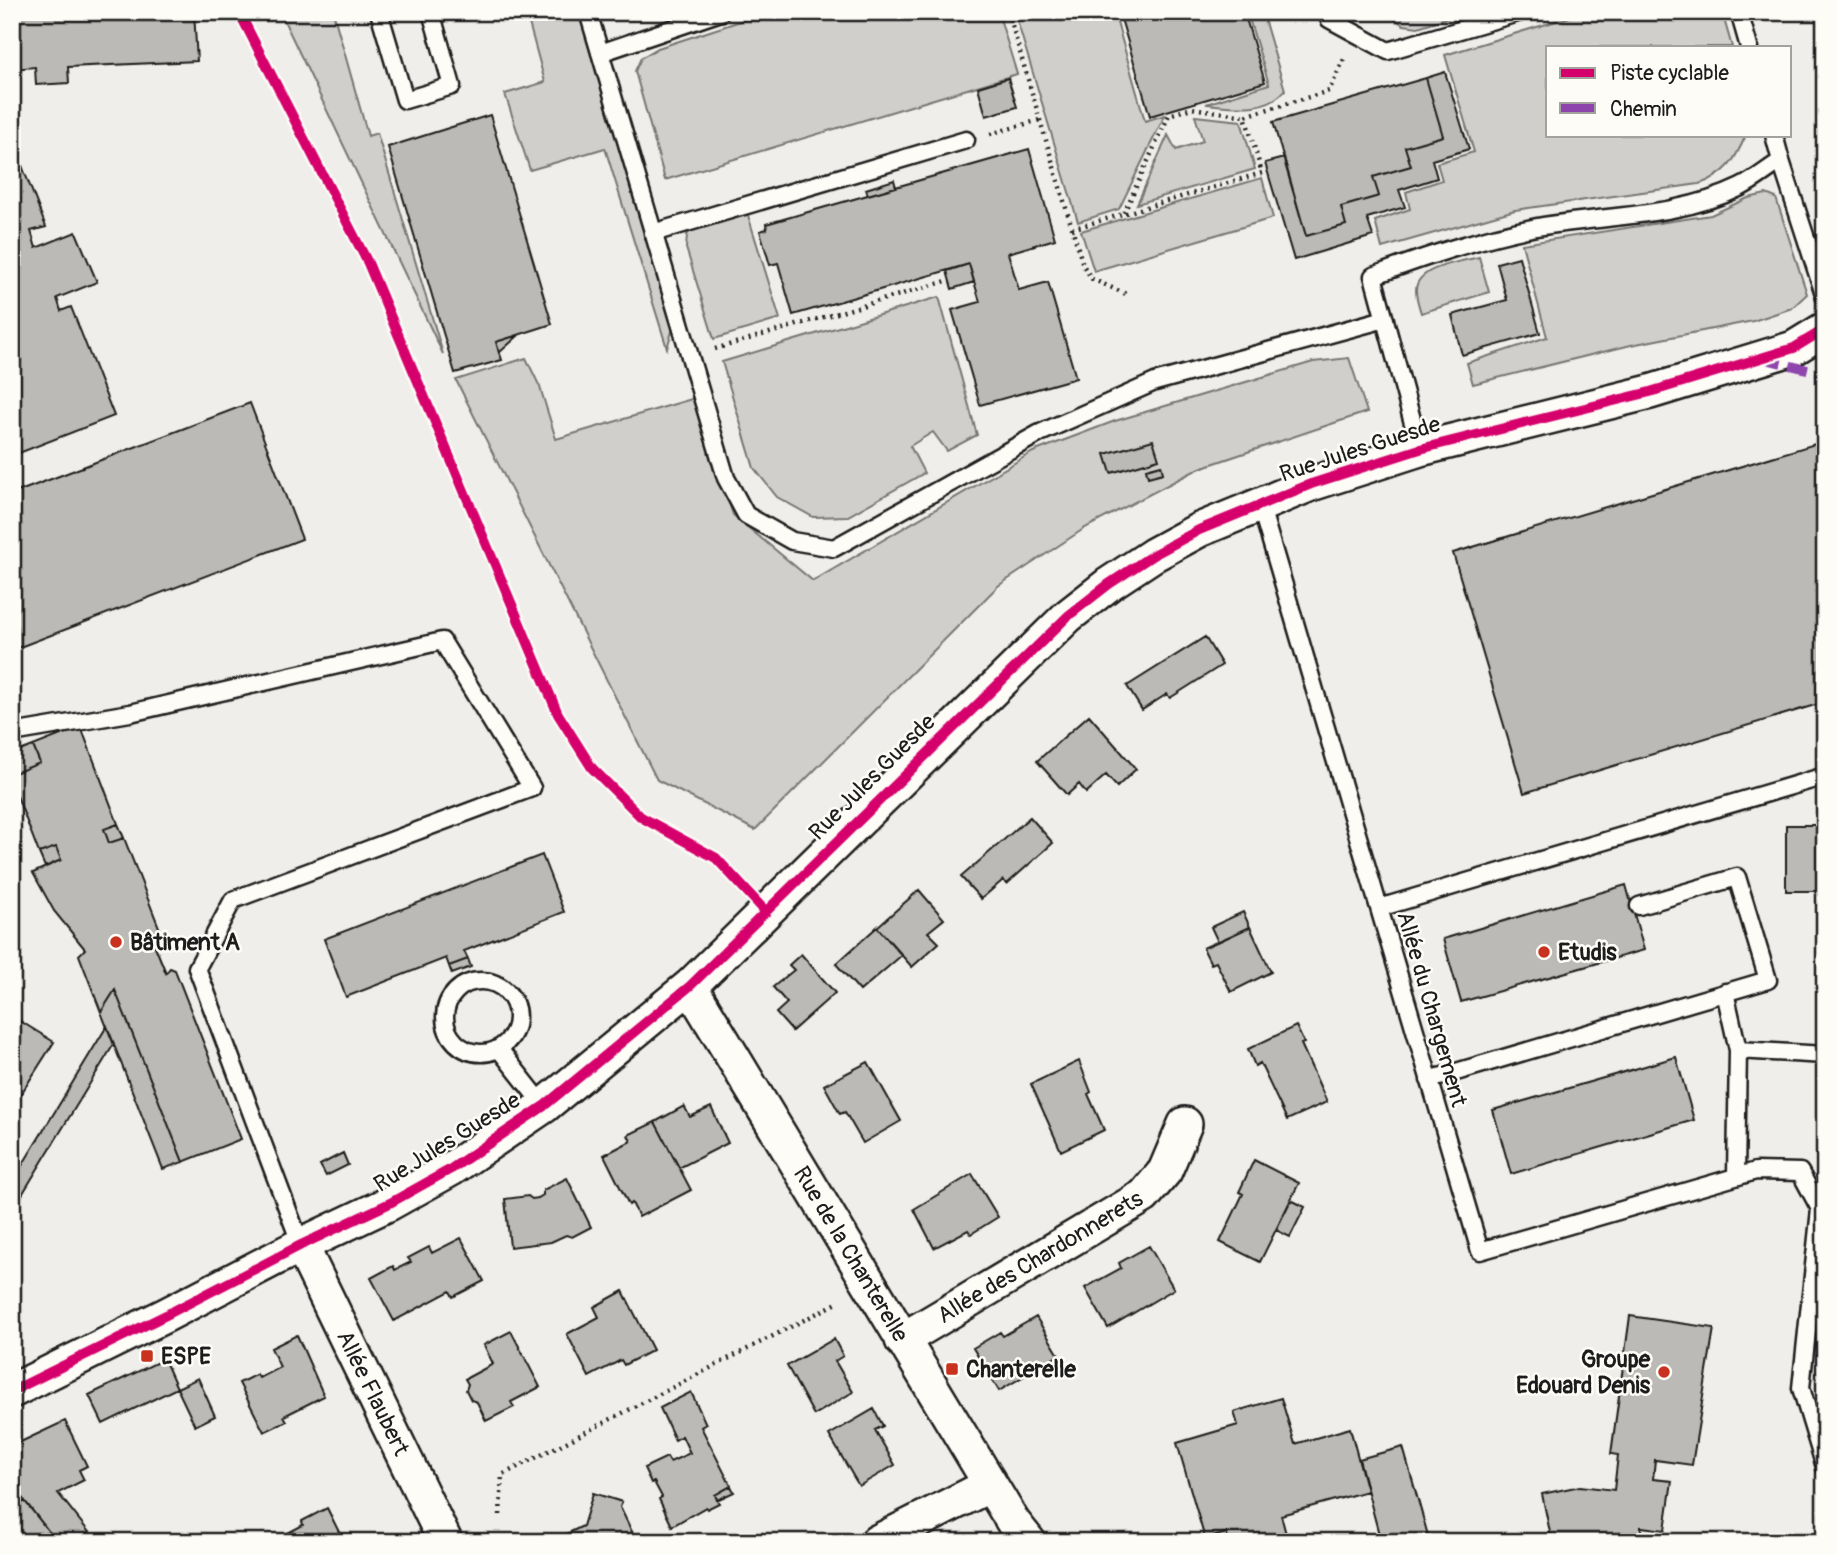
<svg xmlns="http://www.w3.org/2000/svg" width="1837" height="1554" font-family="Pangolin,sans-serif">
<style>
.green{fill:#d0cfcc;stroke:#767674;stroke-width:2}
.building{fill:#bbbab6;stroke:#1c1c1c;stroke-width:2}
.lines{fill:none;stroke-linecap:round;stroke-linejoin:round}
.service-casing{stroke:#1c1c1c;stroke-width:21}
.minor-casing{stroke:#1c1c1c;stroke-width:38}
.path{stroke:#1c1c1c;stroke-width:4.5;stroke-dasharray:2 5;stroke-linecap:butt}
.service{stroke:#fdfcf7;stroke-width:16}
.minor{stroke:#fdfcf7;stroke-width:33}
.quiet{stroke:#8e44ad;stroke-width:9;stroke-dasharray:18 9;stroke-linecap:butt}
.cycleway-casing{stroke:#fdfcf7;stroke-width:15}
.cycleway{stroke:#d6006c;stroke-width:10}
.poi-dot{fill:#c8321e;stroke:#fdfcf7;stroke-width:2.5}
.labels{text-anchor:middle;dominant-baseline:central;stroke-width:5;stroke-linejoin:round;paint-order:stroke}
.street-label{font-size:23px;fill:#1c1c1c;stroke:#fdfcf7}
.poi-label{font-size:23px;font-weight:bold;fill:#1c1c1c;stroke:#fdfcf7;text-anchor:start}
</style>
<rect width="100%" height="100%" fill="#f0eeea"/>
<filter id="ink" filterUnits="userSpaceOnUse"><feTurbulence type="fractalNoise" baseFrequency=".0143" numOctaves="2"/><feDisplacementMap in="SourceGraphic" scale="14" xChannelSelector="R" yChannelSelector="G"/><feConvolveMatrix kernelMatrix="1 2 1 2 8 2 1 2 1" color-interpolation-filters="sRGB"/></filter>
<g filter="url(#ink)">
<path class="green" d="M280,12H333L368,136L377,133L443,354Z
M526,12H581L673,328L667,348L605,148L530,170L505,94L545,82Z
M768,12H998L1017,74L665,180L635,71L641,58L658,48Z
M1032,12H1114L1145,121L1165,115L1119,209L1078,222L1016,17Z
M1247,12H1262L1285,90C1267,113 1231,106 1206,104L1269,84Z
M1382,12H1465L1418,27L1404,25Z
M1586,12H1722L1732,47H1548V135H1746C1735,160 1727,175 1699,184L1515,210L1382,248L1375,221L1410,209L1406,192L1442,180L1437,163L1474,152L1445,55Z
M1195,116L1241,121L1255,169L1137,204L1168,135L1176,150L1203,141Z
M1262,178L1273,218L1094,271L1081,231Z
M1766,194L1776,198L1807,294L1792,308L1753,321L1631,345L1473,384L1467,363L1547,337L1522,244L1711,215L1748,198Z
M747,212L780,319L714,339L686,248L687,235L694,227Z
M1479,257L1489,292L1421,313C1419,306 1416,298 1416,291C1415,267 1460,262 1479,257Z
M939,297L977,435L947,451L933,432L910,446L924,473L848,516L813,517L777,497L754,468L722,362Z
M526,358L540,387L556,439L695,398L733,515L813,581L1033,452L1115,421L1313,362L1349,358L1367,412L1200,468L1085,528L998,586L755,830L657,780L456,380Z"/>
<path class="building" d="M12,12H194L197,61L68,67L69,83L36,85L35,67L12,69Z
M1119,12H1244L1265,82L1150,116Z
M1445,72L1469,149L1432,160L1437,178L1399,190L1405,207L1367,218L1373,236L1294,260L1265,163L1284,158L1306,236L1346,225L1341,207L1379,196L1373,177L1411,166L1405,147L1443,136L1426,78Z
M1008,78L1017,107L986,116L978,87Z
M1426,78L1443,136L1405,147L1411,166L1373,177L1379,196L1341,207L1346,225L1306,236L1273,122Z
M490,115L552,324L496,342L502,360L455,373L388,147Z
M12,140L46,227L31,231L36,248L76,232L97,282L57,298L61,311L71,307L114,416L14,455L12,450Z
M1029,149L1055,239L1008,253L1019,290L1048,282L1076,378L980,405L952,310L980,302L969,264L793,315L778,263L770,265L760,231L767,229L766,224Z
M894,180L896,187L868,195L866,189Z
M1519,257L1540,333L1462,355L1452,315L1507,300L1497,263Z
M969,264L974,282L952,289L947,271Z
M519,335L499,353L496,342Z
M250,403L302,539L12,650V494Z
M1153,440L1159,459L1111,473L1105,454Z
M1825,441V702L1524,793L1453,553Z
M1161,465L1163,473L1148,477L1146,469Z
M1205,637L1222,665L1170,698L1167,694L1142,710L1127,686Z
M1089,715L1136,769L1117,787L1106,775L1086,793L1079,784L1067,795L1037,761Z
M81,727L118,824L104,829L109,843L124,838L160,930L150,934L166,973L170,968L175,970L241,1139L183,1162L115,990L101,1012L79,955L85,949L54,911L33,873L61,860L56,847L39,853L12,783V774L40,763L33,746Z
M33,746L40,763L12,774V754Z
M1030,817L1053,843L1007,884L1003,880L981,899L961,877Z
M118,824L124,838L109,843L104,829Z
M1786,825H1825V891H1786Z
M56,847L61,860L45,867L39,853Z
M542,855L564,912L464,951L468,959L449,966L446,958L346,997L324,939Z
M1626,885L1644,950L1461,1002L1443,939Z
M919,890L944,919L928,932L939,943L912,967L877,927Z
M1243,912L1250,927L1218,942L1211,927Z
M877,927L902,955L860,991L836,964Z
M1250,927L1271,972L1231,992L1216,962L1211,964L1203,948Z
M801,954L835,993L792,1031L776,1013L787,1003L773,987L794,970L789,965Z
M468,959L471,967L452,974L449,966Z
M115,990L183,1162L163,1169L101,1012Z
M12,1016L54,1042L12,1108Z
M107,1026L114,1044L12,1211V1182Z
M1296,1026L1304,1043L1301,1044L1327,1102L1287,1120L1260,1063L1255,1066L1248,1049Z
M1676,1057L1694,1120L1511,1174L1493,1110Z
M1079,1061L1091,1092L1088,1094L1104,1130L1061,1151L1031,1084Z
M868,1062L901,1121L863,1143L845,1112L840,1114L824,1085Z
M684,1106L690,1117L711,1107L728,1143L679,1168L655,1122Z
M655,1122L691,1190L639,1217L632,1203L629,1205L604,1155L631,1141L628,1135Z
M343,1153L348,1165L326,1176L320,1165Z
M1254,1160L1299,1183L1260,1262L1220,1242L1243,1194L1239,1192Z
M972,1174L998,1217L971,1234L968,1230L934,1248L914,1209Z
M567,1178L591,1227L572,1237L566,1235L551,1242L510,1247L505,1199L528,1196L532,1199L538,1198L543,1195V1190Z
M1291,1200L1305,1207L1290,1237L1276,1230Z
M461,1238L484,1281L453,1297L450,1291L394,1321L371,1278L393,1266L395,1270L411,1262L408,1258L429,1247L432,1253Z
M1149,1246L1174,1289L1108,1328L1085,1288L1121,1268L1119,1263Z
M623,1291L653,1350L624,1365L621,1360L589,1377L567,1334L599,1317L594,1307Z
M1630,1316L1714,1328L1692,1465L1655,1460L1653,1479L1672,1481L1665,1530L1641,1527V1539L1627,1542H1552L1542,1494L1580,1486L1614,1490L1618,1455L1611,1454Z
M1036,1317L1059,1355L999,1391L973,1348L1000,1332L1003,1336Z
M511,1331L540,1387L511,1402L514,1407L486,1421L477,1402L471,1400L466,1390L468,1384L465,1379L493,1364L484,1345Z
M297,1335L324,1396L284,1416L287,1421L264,1432L239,1383L257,1374L259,1378L280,1367L271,1348Z
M834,1339L843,1356L835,1361L853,1392L814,1415L787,1366Z
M164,1359L177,1388L103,1424L89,1395Z
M198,1378L215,1416L195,1426L177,1388Z
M691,1392L706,1424L701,1427L731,1486L715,1495L719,1503L707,1509L706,1507L672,1526L659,1499L662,1497L654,1482L651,1483L644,1468L667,1457L670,1462L690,1453L682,1436L675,1440L660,1408Z
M1281,1398L1295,1444L1350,1428L1367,1491L1281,1515L1288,1542H1229L1226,1533L1205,1539L1177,1443L1238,1425L1234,1412Z
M874,1409L883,1426L875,1430L895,1465L859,1486L829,1435Z
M65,1421L87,1466L79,1470L84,1480L58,1493L92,1536L83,1542H57L12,1485V1446Z
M1403,1447L1429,1539L1418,1542H1381L1359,1459Z
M731,1486L734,1492L717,1500L715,1495Z
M593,1493L622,1502L620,1507L637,1542H565L562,1536L583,1526Z
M25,1501L57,1542H12V1511Z
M327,1508L341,1536L330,1542H271L303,1525L302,1521Z
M1226,1533L1229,1542H1197L1205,1539Z"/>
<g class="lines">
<g class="service-casing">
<path id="service" d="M379,12L405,100L452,86L431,12
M588,12L726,478L746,515L792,541L834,548L1040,433L1155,382L1385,319
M1327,12L1329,19L1388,51L1521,12
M1739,12L1749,47
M600,53L721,12
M1781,161L1825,297
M653,233L966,140
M1420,449L1373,276C1427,256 1480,238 1537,227C1604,215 1678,218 1741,187C1755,180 1768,169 1781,161L1774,135
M1260,504L1480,1251L1756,1171L1800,1172L1820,1209L1801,1388L1825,1467
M12,733L130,713L442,641L532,788L233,900L197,968L301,1245
M1379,908L1825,776
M445 1017a36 36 0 1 1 72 0a36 36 0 1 1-72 0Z
M1725,992L1738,1050
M499,1049L544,1106
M1429,1080L1768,980L1737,877L1639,906
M1736,1176L1738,1050L1825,1055"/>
</g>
<g class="minor-casing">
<path id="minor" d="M690,986L1013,1522L1029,1542
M301,1245L445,1541
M902,1340L1144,1196L1165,1171L1185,1124
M12,1391L166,1315L301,1245L390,1203L451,1169L544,1106L690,986L1068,616L1109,584L1153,555L1199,530L1311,484L1420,449L1650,392L1794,348L1825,329
M877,1542L990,1485"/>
</g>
<path class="path" d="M1008,12L1083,265L1092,279L1126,294
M990,134L1040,120
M1124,213L1169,115L1192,108L1245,116
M1072,229L1262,173L1245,116L1329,91L1346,55
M715,349L950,280
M500,1515L502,1475L839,1302"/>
<use href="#service" class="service"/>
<use href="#minor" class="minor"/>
<path class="quiet" d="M1764,359L1817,372L1825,370"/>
<g class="cycleway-casing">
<path id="cycleway" d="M239,12L368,263L558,714L592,768L641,817L716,858L766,912
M12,1391L166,1315L301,1245L390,1203L451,1169L544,1106L690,986L1068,616L1109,584L1153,555L1199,530L1311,484L1420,449L1650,392L1794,348L1825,329"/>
</g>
<use href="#cycleway" class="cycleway"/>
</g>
</g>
<g class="poi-dot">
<circle cx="116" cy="942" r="7"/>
<circle cx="1544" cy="952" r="7"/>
<rect x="140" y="1349" width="14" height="14" rx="3.5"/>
<rect x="945" y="1362" width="14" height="14" rx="3.5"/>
<circle cx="1664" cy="1372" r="7"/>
</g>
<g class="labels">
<g class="street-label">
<text transform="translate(1360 449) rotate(-18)">Rue Jules Guesde</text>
<text transform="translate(872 777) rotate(-45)">Rue Jules Guesde</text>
<text transform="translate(1432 1009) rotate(74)">Allée du Chargement</text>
<text transform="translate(447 1142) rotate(-32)">Rue Jules Guesde</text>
<text transform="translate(851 1254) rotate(59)">Rue de la Chanterelle</text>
<text transform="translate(1040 1257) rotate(-31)">Allée des Chardonnerets</text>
<text transform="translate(373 1393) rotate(64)">Allée Flaubert</text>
</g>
<g class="poi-label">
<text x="130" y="942">Bâtiment A</text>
<text x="1558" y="952">Etudis</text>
<text x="161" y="1356">ESPE</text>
<text x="1650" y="1359" text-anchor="end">Groupe<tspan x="1650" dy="26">Edouard Denis</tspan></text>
<text x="966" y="1369">Chanterelle</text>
</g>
</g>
<rect width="1837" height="1554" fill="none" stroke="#fdfcf7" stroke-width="42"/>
<rect x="21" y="21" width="1795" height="1512" fill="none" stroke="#1c1c1c" stroke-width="2.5" filter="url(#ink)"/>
<rect x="1546" y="46" width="245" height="91" fill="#fdfcf7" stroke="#a3a29f" stroke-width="2"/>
<rect x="1560" y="68" width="35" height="10" fill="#d6006c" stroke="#a3a29f" stroke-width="2"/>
<text x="1610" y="80" font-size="21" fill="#1c1c1c">Piste cyclable</text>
<rect x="1560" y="103" width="35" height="10" fill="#8e44ad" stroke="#a3a29f" stroke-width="2"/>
<text x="1610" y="116" font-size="21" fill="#1c1c1c">Chemin</text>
</svg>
